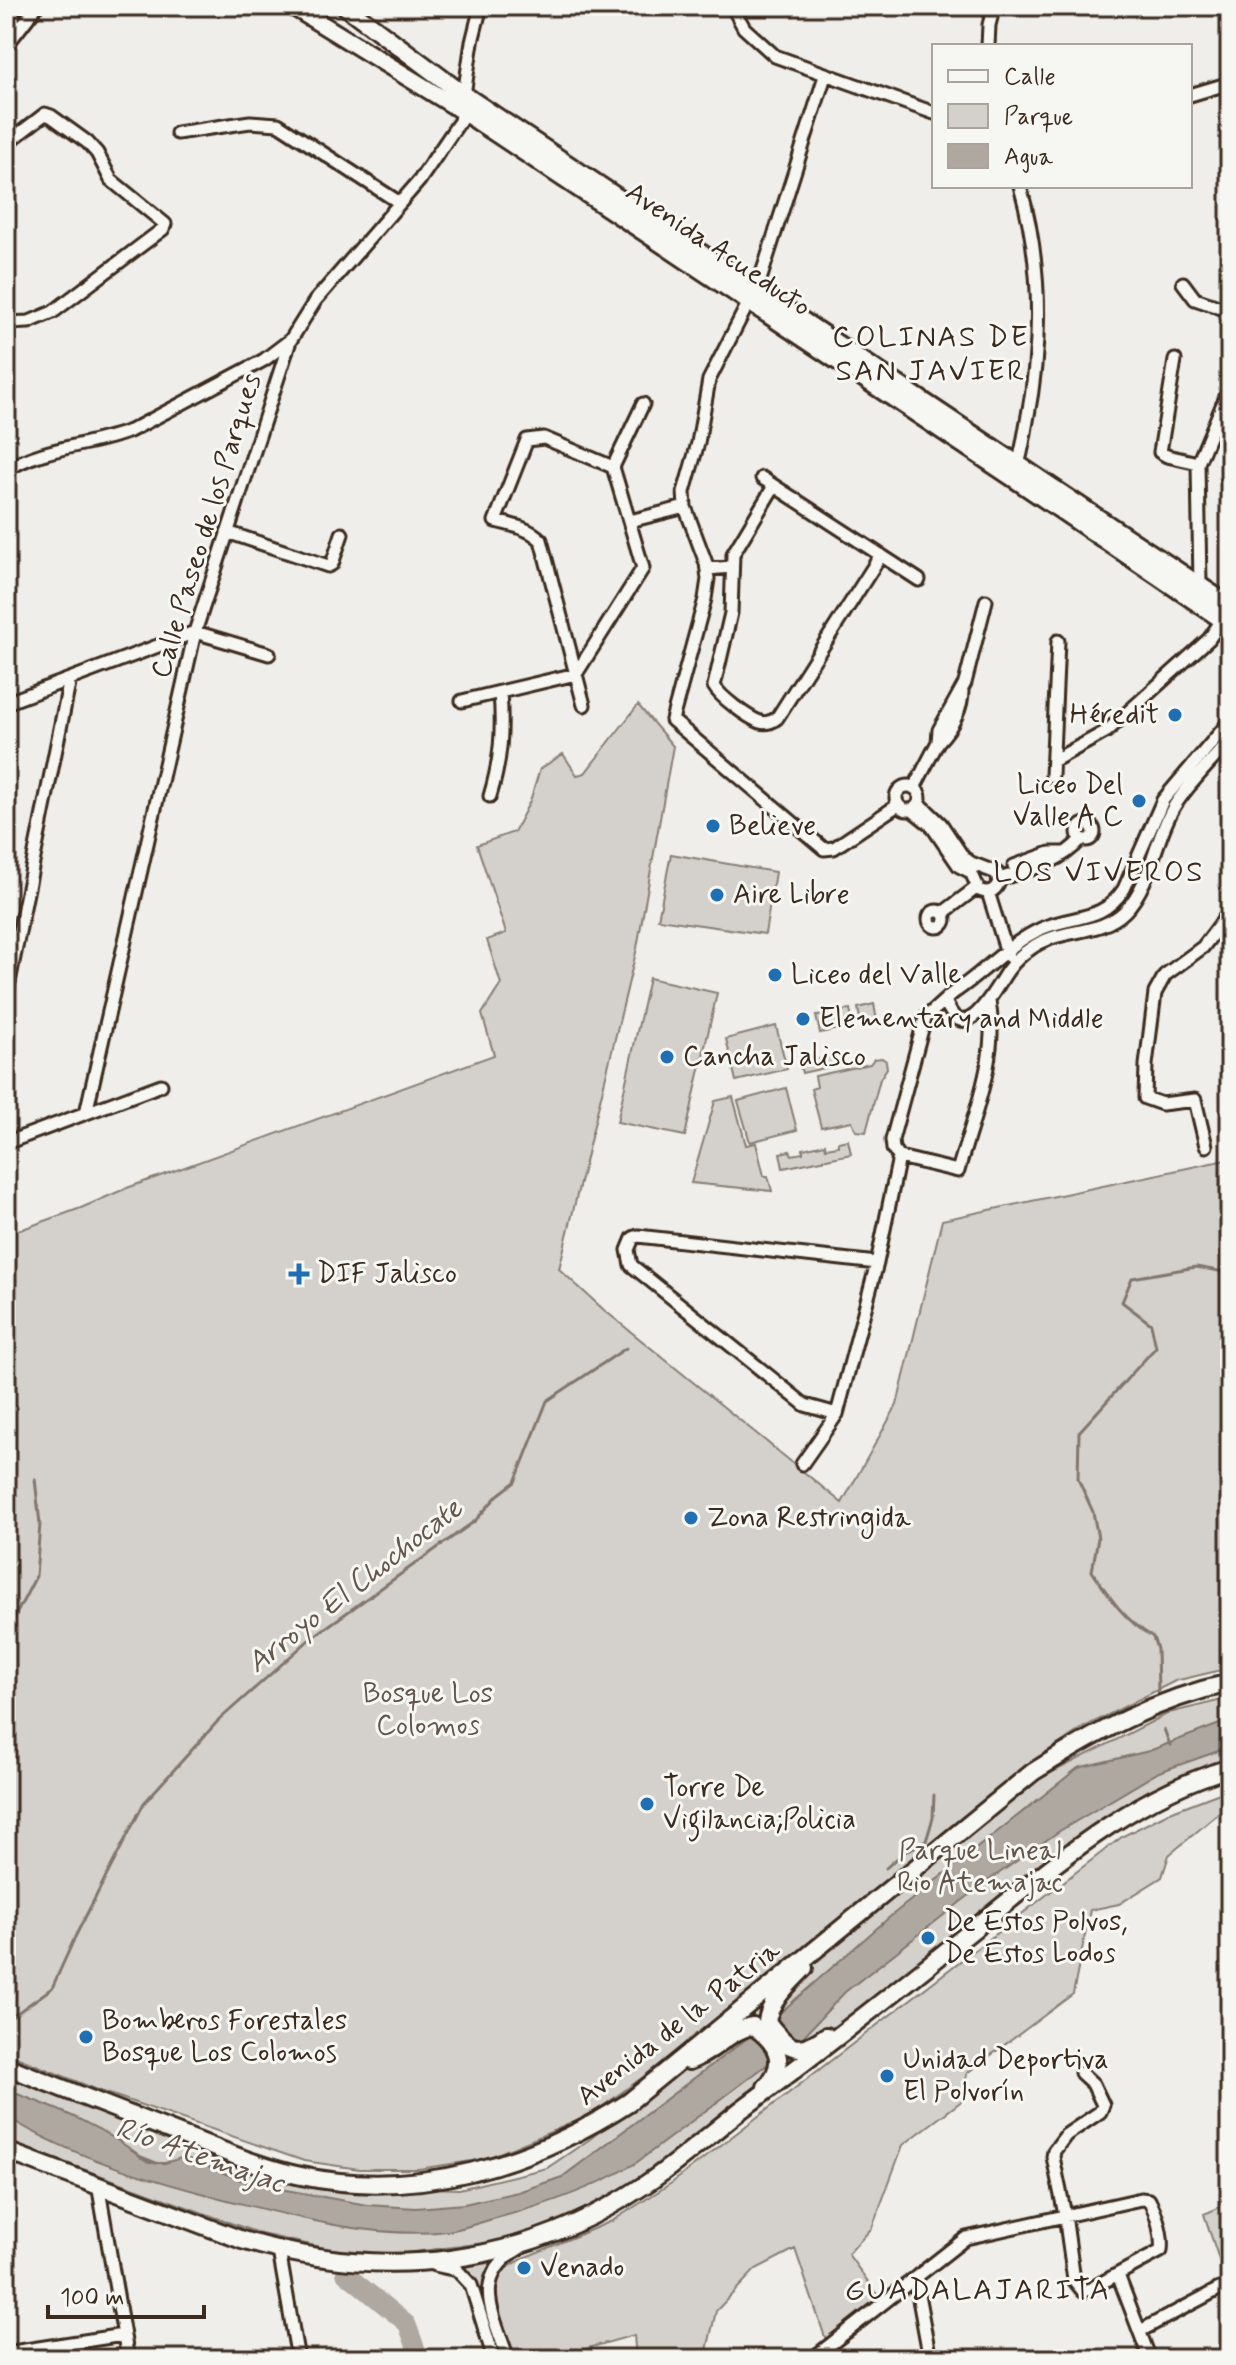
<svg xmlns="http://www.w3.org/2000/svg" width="1236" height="2365" font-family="Mynerve,sans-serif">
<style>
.green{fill:#d4d1cc;stroke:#887e75;stroke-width:2}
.water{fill:#afa8a1;stroke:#81766d;stroke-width:2}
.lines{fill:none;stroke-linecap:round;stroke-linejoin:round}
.stream{stroke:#81766d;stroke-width:3}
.river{stroke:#afa8a1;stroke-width:18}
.minor-casing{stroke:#3b2a1e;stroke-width:17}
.secondary-casing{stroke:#3b2a1e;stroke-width:22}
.primary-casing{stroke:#3b2a1e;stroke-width:22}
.minor{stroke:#f6f6f2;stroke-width:11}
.secondary{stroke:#f6f6f2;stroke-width:16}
.primary{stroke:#f6f6f2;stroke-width:16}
.poi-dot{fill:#1f6fb2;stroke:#f6f6f2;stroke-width:3}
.labels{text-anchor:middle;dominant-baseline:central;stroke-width:6;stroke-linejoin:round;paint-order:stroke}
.street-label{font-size:28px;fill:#3b2a1e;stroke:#f6f6f2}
.poi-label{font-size:28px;fill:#3b2a1e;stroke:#f6f6f2;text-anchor:start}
.park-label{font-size:28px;fill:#61544a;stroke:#f6f6f2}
.neighbourhood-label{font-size:30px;letter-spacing:2px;fill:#3b2a1e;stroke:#f6f6f2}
.water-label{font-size:30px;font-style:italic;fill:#64564c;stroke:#f6f6f2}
</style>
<rect width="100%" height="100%" fill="#efeeea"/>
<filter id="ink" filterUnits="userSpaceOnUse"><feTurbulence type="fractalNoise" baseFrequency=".0125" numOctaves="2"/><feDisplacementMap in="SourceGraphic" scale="16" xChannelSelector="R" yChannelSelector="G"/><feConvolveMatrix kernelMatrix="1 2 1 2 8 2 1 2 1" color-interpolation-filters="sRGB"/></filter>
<g filter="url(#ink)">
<path class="green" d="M638,705L673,746L637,948L559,1269L604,1310L842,1503L897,1405L942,1220L1230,1159V1668L1175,1681L1084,1727L1022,1769L668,2059L589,2116L485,2159L418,2169H359L304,2161L98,2090L6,2053V1235L81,1208L127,1188L494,1055L482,1014L501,984L487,940L506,933L477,845L514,832L530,801L540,769L563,754L577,775L585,773Z
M671,854L775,872L765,934L658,919Z
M649,978L717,993L685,1136L617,1122Z
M874,1004L877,1021L861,1024L858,1008Z
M850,1009L853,1026L820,1033L816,1016L839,1015V1012Z
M776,1026L787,1069L736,1081L726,1039Z
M836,1055L838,1065L802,1073L799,1060L811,1057L812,1061Z
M882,1058L886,1061L887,1068L880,1079L866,1132L856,1131L852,1121L821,1127L811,1089L817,1087L815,1076L870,1064L874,1059Z
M786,1088L797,1130L750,1142L738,1101Z
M733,1097L746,1145L756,1143L764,1176H768L772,1191L691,1183L715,1101Z
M848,1140L851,1154L783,1168L780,1153L790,1151L792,1155L803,1153V1149L825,1144L826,1148L838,1146V1142Z
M1230,1698V1765L1171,1784L791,2058L741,2105L613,2201L522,2238L398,2254L329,2249L261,2234L6,2141V2070L334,2185L459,2189L547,2168L590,2139L687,2063L1033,1782L1169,1713Z
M1230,1789V1813H1219L1169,1855L1162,1877L1119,1904L1090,1910L1073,1994L967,2073L963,2100L903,2145L872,2228L848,2254L880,2298L826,2340L795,2249L756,2269L716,2311L705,2359H636L634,2335L550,2359H514L491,2291L498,2273L526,2257L612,2221L673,2182L1123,1836L1170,1812Z
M1230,2203V2293L1204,2214Z
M496,2260L483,2280L485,2305L477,2283L458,2267Z"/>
<path class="water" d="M1230,1720V1747L1159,1772L1058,1832L985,1883L845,1992L800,2040L636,2163C591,2190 540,2207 489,2220C476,2224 462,2229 448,2231C378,2239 306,2220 239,2203C161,2183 73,2159 6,2116V2090C57,2108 107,2128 149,2163H165L184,2157L241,2180L286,2190L367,2205L416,2208L464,2204L518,2192L562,2177L773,2019L892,1915L1078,1768L1149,1751Z"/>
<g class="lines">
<path class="stream" d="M6,1634L36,1576L40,1524L35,1479
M1158,1692L1157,1649L1153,1637C1124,1620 1110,1598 1092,1571L1098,1538L1093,1512L1078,1479L1079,1432L1156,1347L1151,1324L1122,1302L1132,1278L1196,1267L1230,1273
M1164,1729L1170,1745
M886,1868L903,1853L926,1841L933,1818L934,1795
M6,2021L52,1988L76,1935L144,1803L218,1721L310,1639L475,1521L498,1495L515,1482L547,1401L626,1348
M141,2157L156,2163"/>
<path class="river" d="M345,2273L407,2324L420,2359"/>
<g class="minor-casing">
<path id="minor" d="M13,6V37
M732,6L744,28L775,56L934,113
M6,46L37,6
M988,46L989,25L994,6
M825,76L760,280L709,380L698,443L684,492L685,507L706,563L708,579L705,599L672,720L824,849L834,848L898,805
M1190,95L1230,83
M177,133L250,122L278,124L400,203
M6,144L45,114L51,116L87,142L97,153L111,180L165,224L163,229L53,312L29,322L6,323
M1183,283L1195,299L1230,311
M1175,360L1160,452L1167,456L1198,463
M6,470C43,447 90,446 130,431L264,360L289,341
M1016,470C1022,455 1024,437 1027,421C1042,343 1042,263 1020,186
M762,478L919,580
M774,486L733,554L731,613L714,686C720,697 747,717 760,722C767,724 772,722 777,718L881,555
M630,521L685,507
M227,532L328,566L332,564L342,534
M707,569L732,567
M1200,585L1198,463L1230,387
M462,701L576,674L643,568L613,467L643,404
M6,703L195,632L269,654
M584,705L541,540C529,528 512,525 495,521L527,440L544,438L613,467
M1230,721L1163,800L1124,889C1101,923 1076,914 1043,928C1010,942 984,973 953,993L945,1000C964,1053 995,988 1008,970C1013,963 1022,954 1030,949C1058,927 1099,937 1125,911C1152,883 1155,837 1175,805C1190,782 1212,761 1230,740
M938,742C951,728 962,710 962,691
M1053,761L1107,731L1209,639L1222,620
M1052,776L1058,641
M896 798a12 12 0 1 1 24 0a12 12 0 1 1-24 0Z
M914,788L938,742L939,730L965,683L986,601
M490,796C501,760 503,730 500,692
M912,810L931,825L959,866L971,872L979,890C988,894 995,892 999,882L997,873L971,863L963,857L941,824L919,803
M1078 832a8 8 0 1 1 16 0a8 8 0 1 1-16 0Z
M1014,866L1050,853H1063
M999,879C1028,870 1061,863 1081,839
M988,892L1008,956
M929 919a8 8 0 1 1 16 0a8 8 0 1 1-16 0Z
M943,913L976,888
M6,997L70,679
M945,1000L925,1018L892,1140L893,1149L899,1157L958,1171C973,1117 999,1056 989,1001
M86,1113L195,632L290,341L315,301L419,181L460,121L472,42L481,6
M6,1143L161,1085
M1206,1146L1195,1100L1162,1104L1145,1098L1146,1065L1155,993L1165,975L1203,947L1230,911
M837,1414L805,1405L631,1265L628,1250L633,1238L638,1236L877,1263
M802,1464L837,1414L877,1263L899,1157
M98,2184L128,2359
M279,2251L298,2359
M434,2265L457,2270L471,2285L494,2359
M1118,2275L1150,2359
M915,2278L930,2359
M1140,2331L1219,2289
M6,2353L123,2335
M508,2359C494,2315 469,2277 520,2248
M812,2359L966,2238L1141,2199L1149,2200C1157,2214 1163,2236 1161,2251L1090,2289L1083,2291L1074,2280L1065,2215L1053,2157L1054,2151L1066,2135L1100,2112L1103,2105L1093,2084L1081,2073"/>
</g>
<g class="secondary-casing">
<path id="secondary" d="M292,6L461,110L1012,477L1230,625
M345,6L464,95L1230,606"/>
</g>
<g class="primary-casing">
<path id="primary" d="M804,1968C790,1983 769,2001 767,2022C788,2049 796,2057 826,2036
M689,2061C712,2054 729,2030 753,2026C778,2043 788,2063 766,2087
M6,2066C66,2090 126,2113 187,2137C224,2151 262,2168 301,2176C417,2200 532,2165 629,2102L1033,1772C1097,1732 1155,1699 1230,1683
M6,2151L242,2240C383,2282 523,2267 646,2184C680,2161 710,2134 742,2109C826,2047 908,1982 990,1916C1063,1857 1138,1794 1230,1768"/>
</g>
<use href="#minor" class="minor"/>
<use href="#secondary" class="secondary"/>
<use href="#primary" class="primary"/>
</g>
</g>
<g class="poi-dot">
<circle cx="1175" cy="715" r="8"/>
<circle cx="1139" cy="801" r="8"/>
<circle cx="713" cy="826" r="8"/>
<circle cx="717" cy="895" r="8"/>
<circle cx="775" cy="975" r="8"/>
<circle cx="803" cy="1019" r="8"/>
<circle cx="667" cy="1057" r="8"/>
<path d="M295 1262h8v8h8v8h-8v8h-8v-8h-8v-8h8z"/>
<circle cx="691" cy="1518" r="8"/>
<circle cx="647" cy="1804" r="8"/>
<circle cx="928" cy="1938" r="8"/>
<circle cx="86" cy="2037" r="8"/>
<circle cx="887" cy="2076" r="8"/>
<circle cx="524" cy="2268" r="8"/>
</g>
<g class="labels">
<g class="street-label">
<text transform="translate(718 250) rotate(34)">Avenida Acueducto</text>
<text transform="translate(207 526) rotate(-73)">Calle Paseo de los Parques</text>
<text transform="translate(679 2024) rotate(-38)">Avenida de la Patria</text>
</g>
<g class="poi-label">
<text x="1159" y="715" text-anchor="end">Héredit</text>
<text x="1123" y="785" text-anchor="end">Liceo Del<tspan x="1123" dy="32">Valle A C</tspan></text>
<text x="729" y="826">Believe</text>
<text x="733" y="895">Aire Libre</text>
<text x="791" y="975">Liceo del Valle</text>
<text x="819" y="1019">Elementary and Middle</text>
<text x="683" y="1057">Cancha Jalisco</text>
<text x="317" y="1274">DIF Jalisco</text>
<text x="707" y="1518">Zona Restringida</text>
<text x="663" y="1788">Torre De<tspan x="663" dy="32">Vigilancia;Policia</tspan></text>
<text x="944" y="1922">De Estos Polvos,<tspan x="944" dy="32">De Estos Lodos</tspan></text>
<text x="102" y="2021">Bomberos Forestales<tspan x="102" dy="32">Bosque Los Colomos</tspan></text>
<text x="903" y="2060">Unidad Deportiva<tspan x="903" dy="32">El Polvorín</tspan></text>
<text x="540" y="2268">Venado</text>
</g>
<g class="park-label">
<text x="428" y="1694">Bosque Los<tspan x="428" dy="32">Colomos</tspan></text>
<text x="980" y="1851">Parque Lineal<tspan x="980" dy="32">Rio Atemajac</tspan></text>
</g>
<g class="neighbourhood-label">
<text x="931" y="337">COLINAS DE<tspan x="931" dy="34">SAN JAVIER</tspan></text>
<text x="1099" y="872">LOS VIVEROS</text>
<text x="978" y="2290">GUADALAJARITA</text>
</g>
<g class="water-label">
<text transform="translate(355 1586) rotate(-38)">Arroyo El Chochocate</text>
<text transform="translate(200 2156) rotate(19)">Río Atemajac</text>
</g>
</g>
<rect width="1236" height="2365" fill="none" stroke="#f6f6f2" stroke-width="32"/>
<rect x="16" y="16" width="1204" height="2333" fill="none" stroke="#3b2a1e" stroke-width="3" filter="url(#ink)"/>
<rect x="932" y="44" width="260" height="144" fill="#f6f6f2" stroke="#aba49d" stroke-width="2"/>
<rect x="948" y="70" width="40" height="12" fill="#f6f6f2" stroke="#aba49d" stroke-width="2"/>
<text x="1004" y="84" font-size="24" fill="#3b2a1e">Calle</text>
<rect x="948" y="104" width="40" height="24" fill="#d4d1cc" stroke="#aba49d" stroke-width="2"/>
<text x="1004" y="124" font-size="24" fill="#3b2a1e">Parque</text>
<rect x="948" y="144" width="40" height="24" fill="#afa8a1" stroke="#aba49d" stroke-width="2"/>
<text x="1004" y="164" font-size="24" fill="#3b2a1e">Agua</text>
<path d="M48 2305v12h156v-12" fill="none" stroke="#3b2a1e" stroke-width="4"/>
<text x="60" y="2305" font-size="24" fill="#3b2a1e" stroke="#f6f6f2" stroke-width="6" paint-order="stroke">100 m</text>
</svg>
